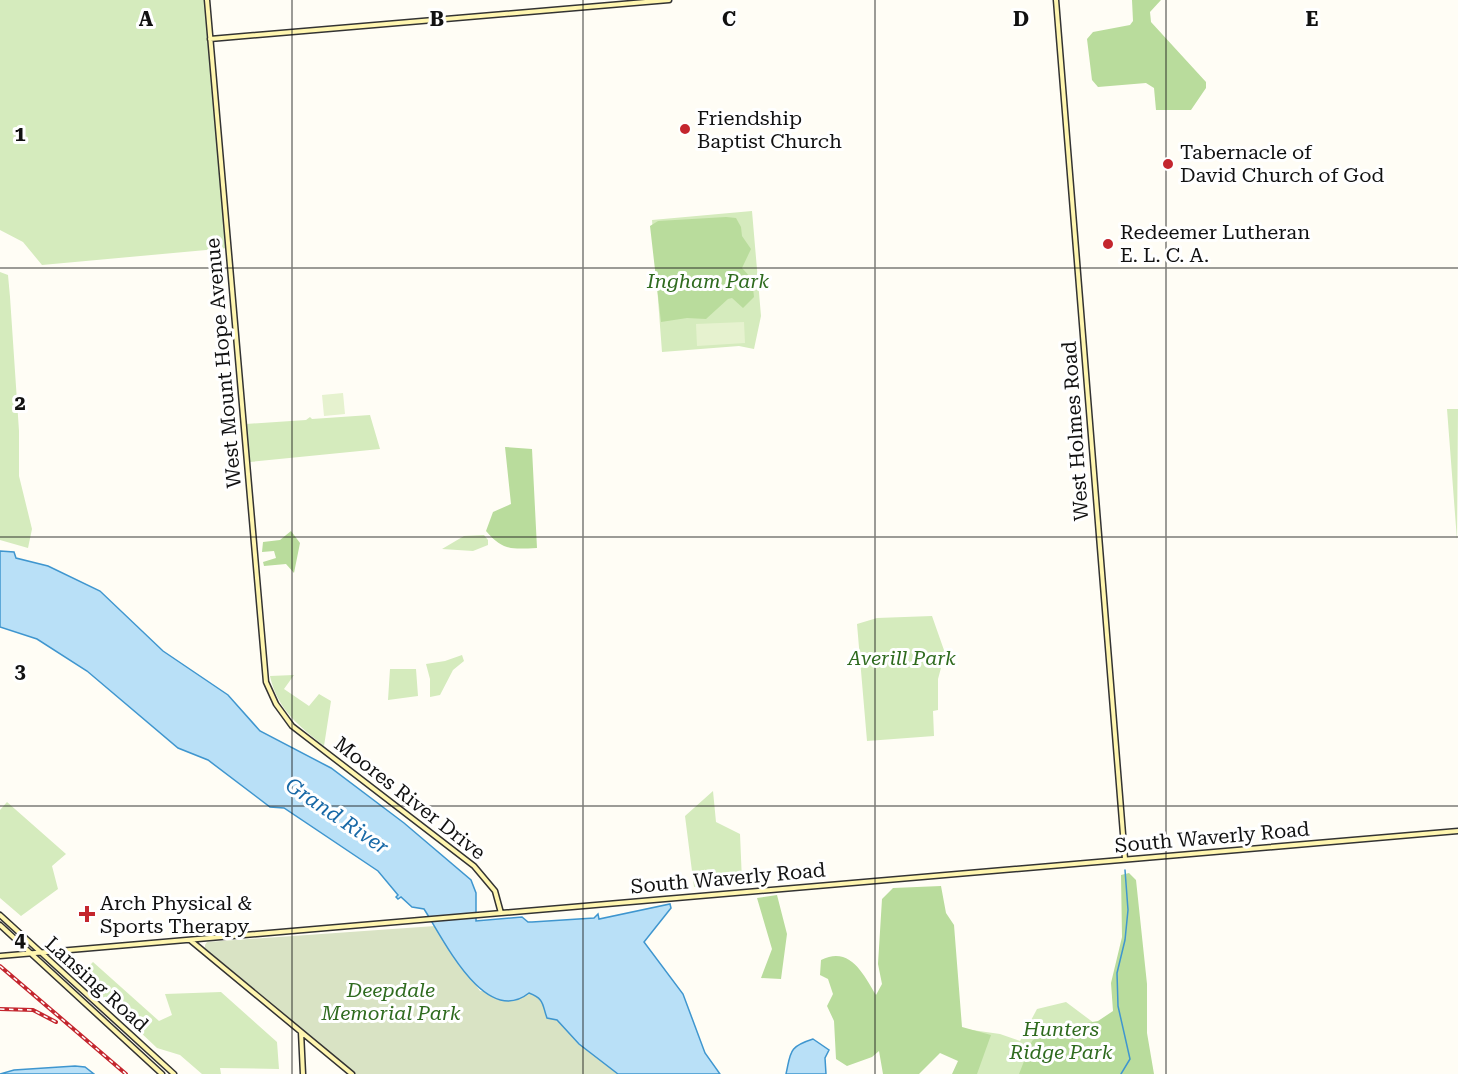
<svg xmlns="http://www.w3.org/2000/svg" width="1458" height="1074" font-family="'Roboto Serif',serif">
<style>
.green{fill:#d5ebbd}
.forest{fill:#b9dc9c}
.cemetery{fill:#d9e3c4}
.pitch{fill:#e6f2cf}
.water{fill:#b9e0f7;stroke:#3f96cf;stroke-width:1.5}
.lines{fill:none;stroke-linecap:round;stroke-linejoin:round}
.stream{stroke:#3f96cf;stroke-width:1.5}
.secondary-casing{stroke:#333;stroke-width:7}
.secondary{stroke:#fff6b0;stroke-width:4}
.rail-casing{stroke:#c4262e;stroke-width:4}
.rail{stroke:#fff;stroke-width:1.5;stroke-dasharray:4.5;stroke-linecap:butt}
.grid{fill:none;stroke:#111;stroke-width:1.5;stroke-opacity:0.55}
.poi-dot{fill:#c4262e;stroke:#fff;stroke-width:2}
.labels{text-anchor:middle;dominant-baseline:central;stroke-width:6;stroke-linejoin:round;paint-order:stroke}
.poi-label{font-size:20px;fill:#111;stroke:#fff;text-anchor:start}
.park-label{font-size:20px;font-style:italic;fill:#2f6b1f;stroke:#fff}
.street-label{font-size:20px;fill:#111;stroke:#fff}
.water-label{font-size:21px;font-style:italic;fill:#1768a6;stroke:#fff}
.grid-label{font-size:20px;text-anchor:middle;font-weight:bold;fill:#111;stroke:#fff;stroke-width:6;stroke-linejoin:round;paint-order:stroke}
</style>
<rect width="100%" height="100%" fill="#fffdf5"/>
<path class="green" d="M0,0H208L228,248L42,265L23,242L0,230Z
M752,211L761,316L754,349L739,346L662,352L652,220Z
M0,272L8,275L10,297L19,431V476L32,529L28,548L0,540Z
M1447,409H1458L1457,540Z
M370,415L380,449L250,462L246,424L306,420L310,417L312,419Z
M484,535L488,540V545L473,551L442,549L464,536Z
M932,616L945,653L938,679V710L933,711L934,736L867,741L857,624L877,618Z
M462,655L464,661L453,670L440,695L430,697V679L426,664L445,661Z
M390,669H416L418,696L388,700Z
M294,675L284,689L309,706L319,694L331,701L324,746C299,726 277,709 270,676Z
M713,791L716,822L740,834L742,881L694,887L685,816Z
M7,802L66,854L52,866L58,889L21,916L0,898V810Z
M1122,890H1132L1149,1074H962L958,1028L1000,1034L1020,1041L1037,1009L1066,1002L1098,1026L1134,1023Z
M93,962L159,1021L172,1015L165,994L221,992L277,1042L279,1069L220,1068L221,1074H202L180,1055L157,1048L101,995L86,969Z"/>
<path class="forest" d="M1132,0H1161L1150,12L1151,22L1206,82V88L1191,110H1156L1154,88L1146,83L1098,87L1092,80L1087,39L1093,32L1130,25L1133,21Z
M726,217L736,218L741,227L742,236L751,249L742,268L752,279L754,297L743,308L732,298L728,299L706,319L687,318L661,322L650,226L658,221Z
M505,447L532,449L537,548C512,549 503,551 486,531L493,512L511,504Z
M291,531L300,543L294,573L286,564L264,566L263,562L276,558L274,551L262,552L263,542L280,540Z
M1129,873L1136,880L1147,984V1033L1154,1074H1019L1032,1041L1046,1029L1068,1038L1081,1024L1098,1021L1113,1011L1111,983L1122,937L1121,875Z
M941,886L946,913L954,925L962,1027L991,1035L977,1074H952L958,1061L940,1053L919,1074H883L879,1051L872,1057L847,1066L836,1059L834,1021L827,1006L833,994L828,979L820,975L821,960C851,945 864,976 876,995L882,984L878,964L882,899L893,888Z
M777,895L787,934L781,979L761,978L772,949L757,898Z"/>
<path class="cemetery" d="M435,926L480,991L529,993L539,996L557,1020L618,1074H356L205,948V945L207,942Z"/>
<path class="pitch" d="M744,322L745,343L697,346L696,324Z
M343,393L345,414L324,416L322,395Z"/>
<path class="water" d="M0,551L14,552L16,558L48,566L100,591L163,651L228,695L260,731L331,768L404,823L471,880L476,893V921L522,917L528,922H532L594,918L598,914L599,919L670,904L671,908L644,942L683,994L705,1053L720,1074H618L579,1044L557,1020L547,1018C542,1005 545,999 529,993C485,1028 443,938 424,909L412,907L401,897L398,899L396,897L398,895L378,871L284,808L270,807L208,760L178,748L87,671L37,639L0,627Z
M813,1039L829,1050L825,1058L826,1074H786C791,1052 788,1047 813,1039Z
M75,1066L85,1067L94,1074H0L14,1070Z"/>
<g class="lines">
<path class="stream" d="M1121,1074L1130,1059L1118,1006L1117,973L1125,940L1128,910L1125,870"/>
<g class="secondary-casing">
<path id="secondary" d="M207,0L266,682L276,704L292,726L474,866L495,891L501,913
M1056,0L1125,859
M210,39L669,0
M0,915L174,1074
M0,925L162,1074
M190,940L352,1074
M0,956L1458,831
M301,1032L303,1074"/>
</g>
<use href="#secondary" class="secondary"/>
<g class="rail-casing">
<path id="rail" d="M0,966L126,1074
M0,1009L33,1010L56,1022"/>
</g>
<use href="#rail" class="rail"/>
</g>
<path class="grid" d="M292,0V1074M583,0V1074M875,0V1074M1166,0V1074M0,268H1458M0,537H1458M0,806H1458"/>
<g class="poi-dot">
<circle cx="685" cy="129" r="6"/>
<circle cx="1168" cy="164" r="6"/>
<circle cx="1108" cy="244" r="6"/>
<path d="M84 905h6v6h6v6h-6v6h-6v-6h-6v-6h6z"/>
</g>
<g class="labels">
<g class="poi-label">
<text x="697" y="118">Friendship<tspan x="697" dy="23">Baptist Church</tspan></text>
<text x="1180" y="152">Tabernacle of<tspan x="1180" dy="23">David Church of God</tspan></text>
<text x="1120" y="232">Redeemer Lutheran<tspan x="1120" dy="23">E. L. C. A.</tspan></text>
<text x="100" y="903">Arch Physical &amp;<tspan x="100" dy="23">Sports Therapy</tspan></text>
</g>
<g class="park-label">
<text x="708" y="281">Ingham Park</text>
<text x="902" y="658">Averill Park</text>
<text x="391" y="990">Deepdale<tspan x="391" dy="23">Memorial Park</tspan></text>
<text x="1061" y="1029">Hunters<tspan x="1061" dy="23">Ridge Park</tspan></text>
</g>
<g class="street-label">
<text transform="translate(223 363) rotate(-95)">West Mount Hope Avenue</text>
<text transform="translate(1075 431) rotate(-94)">West Holmes Road</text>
<text transform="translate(410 798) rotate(38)">Moores River Drive</text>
<text transform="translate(1212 837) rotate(-5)">South Waverly Road</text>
<text transform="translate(728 878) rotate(-5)">South Waverly Road</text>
<text transform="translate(97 984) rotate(42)">Lansing Road</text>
</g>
<g class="water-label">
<text transform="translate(337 816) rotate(34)">Grand River</text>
</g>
</g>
<g class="grid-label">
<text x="146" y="26">A</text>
<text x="437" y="26">B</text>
<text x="729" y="26">C</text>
<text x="1021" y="26">D</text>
<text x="1312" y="26">E</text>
<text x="20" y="141">1</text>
<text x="20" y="410">2</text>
<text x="20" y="678">3</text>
<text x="20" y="947">4</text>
</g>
</svg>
